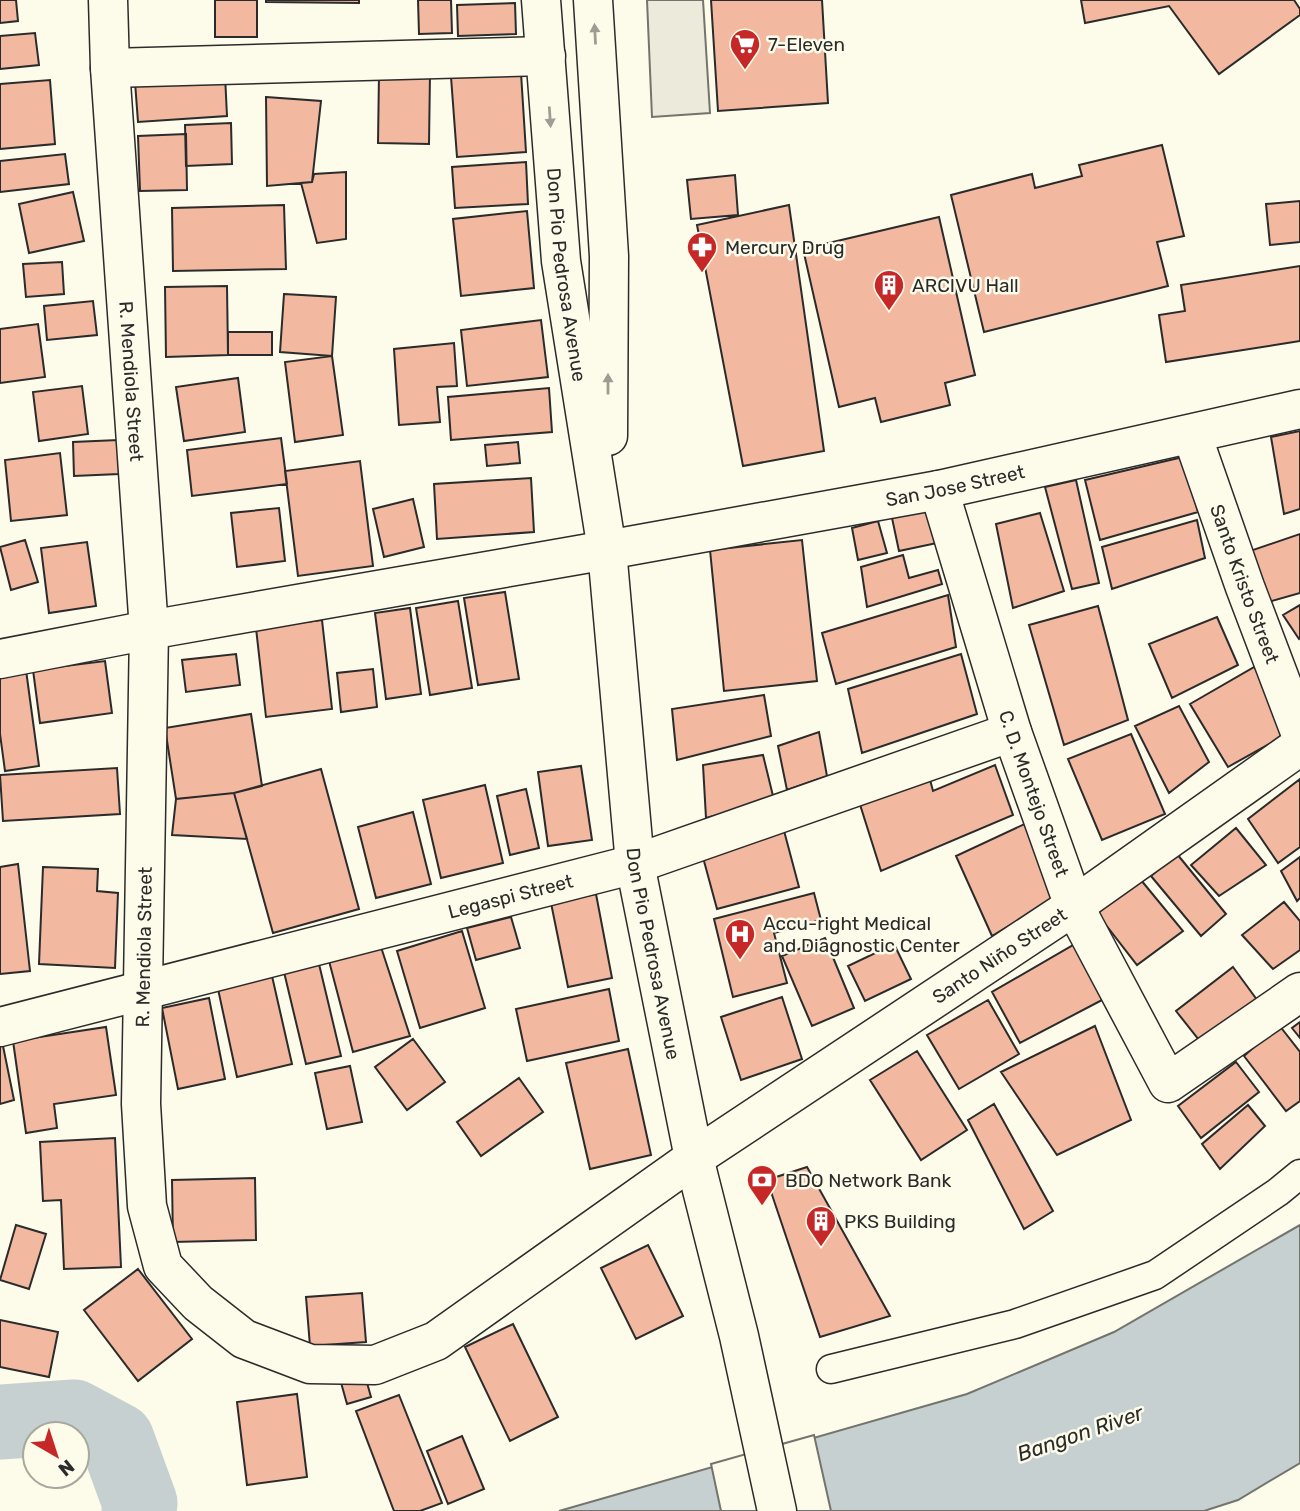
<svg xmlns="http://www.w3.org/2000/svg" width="1300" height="1511" font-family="Rubik,sans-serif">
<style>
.parking{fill:#eceadb;stroke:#74746e;stroke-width:2}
.water{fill:#c7d0d0;stroke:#74746e;stroke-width:2}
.pier{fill:#fdfbea;stroke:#74746e;stroke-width:2}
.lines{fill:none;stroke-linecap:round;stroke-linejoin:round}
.river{stroke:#c7d0d0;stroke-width:75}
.building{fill:#f2b8a0;stroke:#2b2b2b;stroke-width:2}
.pedestrian-casing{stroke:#2b2b2b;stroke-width:31}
.minor-casing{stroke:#2b2b2b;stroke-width:41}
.tertiary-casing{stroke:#2b2b2b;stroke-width:41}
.trunk-casing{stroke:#2b2b2b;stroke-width:41}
.pedestrian{stroke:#fdfbea;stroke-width:28}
.minor{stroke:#fdfbea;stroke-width:38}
.tertiary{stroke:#fdfbea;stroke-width:38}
.trunk{stroke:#fdfbea;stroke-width:38}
.oneway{fill:#9e9d94}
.labels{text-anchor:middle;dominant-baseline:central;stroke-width:5;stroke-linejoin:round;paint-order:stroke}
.poi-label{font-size:19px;fill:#2b2b2b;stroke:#fdfbea;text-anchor:start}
.street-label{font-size:19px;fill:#2b2b2b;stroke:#fdfbea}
.water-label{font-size:21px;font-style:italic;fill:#2b2b2b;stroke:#fdfbea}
</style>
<rect width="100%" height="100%" fill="#fdfbea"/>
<path class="parking" d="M647,0H703L710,113L652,117Z"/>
<path class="water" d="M1300,1225V1463L1238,1500L1204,1511H559L967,1394L1114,1332Z"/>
<path class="pier" d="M814,1435L831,1511H721L711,1464Z"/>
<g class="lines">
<path class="river" d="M0,1422L74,1417L117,1440L140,1503L139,1511"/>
</g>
<path class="building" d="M0,0H16L18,21L0,23Z
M215,0H257V37H215Z
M266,0H359V3L266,2Z
M418,0H451L452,33L419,34Z
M711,0H822L828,103L718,111Z
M1081,0H1294L1300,9V15L1219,74L1169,6L1085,23Z
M515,3L516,34L458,36L457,5Z
M35,33L39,65L0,69V36Z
M379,73L430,74L429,144L378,143Z
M521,73L526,152L457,157L451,77Z
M225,75L227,116L138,122L135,82Z
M50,80L55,144L0,149V84Z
M266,97L321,101L312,182L267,186Z
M231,123L232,164L186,166L185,125Z
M186,134L187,190L140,191L138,136Z
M1162,145L1184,236L1157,242L1168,286L984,332L951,195L1032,174L1035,188L1082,176L1079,165Z
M65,154L69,184L0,192V161Z
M526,162L528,204L455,208L452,167Z
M346,172V239L317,243L301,183L312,182L314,174Z
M735,175L738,215L691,219L687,180Z
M73,192L84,241L29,253L19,204Z
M1300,201V242L1270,245L1266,204Z
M284,205L286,269L173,271L172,208Z
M789,205L824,451L743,466L697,225Z
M527,211L534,288L461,296L453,219Z
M939,217L975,375L945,383L950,405L881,422L875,398L839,407L803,249Z
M62,262L64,294L26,297L23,264Z
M1300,266V341L1166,362L1159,315L1185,311L1181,285Z
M227,286L228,355L166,357L165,287Z
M284,294L336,297L332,356L280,352Z
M93,301L97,335L47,340L44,306Z
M541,320L548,377L467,386L461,330Z
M38,324L45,377L0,383V329Z
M228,332H272V355H228Z
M454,343L457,386L437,387L440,422L399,425L394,349Z
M332,356L343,435L295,442L285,362Z
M238,378L245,432L184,441L176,387Z
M82,386L88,434L39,441L33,392Z
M549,388L552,432L451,440L448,397Z
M1300,431V509L1284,514L1271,437Z
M281,438L287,484L192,496L187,450Z
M118,440L119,474L74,476L73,442Z
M518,442L520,463L487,466L485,445Z
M60,453L67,515L11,521L5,460Z
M1183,457L1198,512L1100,540L1085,480Z
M360,461L373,566L298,576L285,471Z
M531,478L534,532L437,539L434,484Z
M1076,480L1099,583L1072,589L1045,487Z
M413,499L424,547L384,557L373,509Z
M930,507L937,543L899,551L892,518Z
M279,508L285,561L237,567L231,513Z
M1040,513L1064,591L1013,608L996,524Z
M1197,520L1205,558L1112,589L1102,547Z
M878,521L887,553L858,560L852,528Z
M1300,534V593L1265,603L1247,552Z
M25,540L38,582L11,590L0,547Z
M802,540L817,681L724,691L710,550Z
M87,542L96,606L49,613L41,548Z
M903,555L909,578L938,570L942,584L867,607L861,567Z
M505,592L519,679L478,685L464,598Z
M948,595L956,647L836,684L822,633Z
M458,601L472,688L430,695L416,608Z
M1300,605V638L1299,639L1283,615Z
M1098,606L1128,720L1064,745L1029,625Z
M410,608L421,694L386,699L375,613Z
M1217,617L1238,665L1172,698L1149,644Z
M322,620L332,709L266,717L256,628Z
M236,654L240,685L186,692L182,660Z
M961,654L977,714L862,753L848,689Z
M105,661L112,713L40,723L33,670Z
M1256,666L1285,735L1228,767L1190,704Z
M373,669L377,707L341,712L337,673Z
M26,670L39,766L5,771L0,734V674Z
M764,695L771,736L677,760L672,709Z
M1179,706L1209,762L1169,793L1135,726Z
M251,714L262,786L234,793L176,799L165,728Z
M819,732L827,776L787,790L778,746Z
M1131,734L1165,814L1102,840L1068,759Z
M763,755L774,800L706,818L703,765Z
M995,765L1013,815L881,871L857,795L927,768L933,791Z
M581,766L592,840L548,846L538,772Z
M117,768L120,814L3,821L0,775Z
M321,769L359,909L273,933L234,793Z
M1300,779V847L1278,863L1248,819Z
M485,785L503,863L441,878L423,800Z
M526,789L539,848L510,855L497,796Z
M234,793L247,839L172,835L176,799Z
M413,812L431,884L376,898L358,827Z
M1031,821L1060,895L992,936L956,856Z
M783,827L799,887L717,909L701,850Z
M1236,828L1266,865L1219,896L1191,865Z
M1177,854L1226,914L1201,936L1151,876Z
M1300,857V898L1297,901L1281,871Z
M18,864L30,971L0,974V867Z
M43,867L98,869L97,891L118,893L115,968L39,964Z
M1136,874L1183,931L1137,965L1092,907Z
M814,893L821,920L774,933L787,983L733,997L714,919Z
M596,894L612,978L568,987L551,903Z
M1284,902L1300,921V950L1273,969L1242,935Z
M511,917L520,948L476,960L467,928Z
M462,931L485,1008L420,1028L397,951Z
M825,938L854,1008L812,1026L782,956Z
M894,944L911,979L865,1001L848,966Z
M1075,944L1104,999L1020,1043L992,992Z
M381,947L410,1036L353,1052L329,961Z
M319,964L341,1056L306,1064L284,972Z
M1233,967L1263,1008L1207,1050L1176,1011Z
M272,976L292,1064L237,1077L218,989Z
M609,989L619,1041L527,1061L516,1009Z
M782,997L802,1059L741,1080L721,1017Z
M209,998L225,1079L178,1089L162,1008Z
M988,1000L1019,1054L959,1089L927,1035Z
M1300,1022V1038L1292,1028Z
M1279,1025L1300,1052V1101L1286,1111L1244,1056Z
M1095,1026L1131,1120L1057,1155L1001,1072Z
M106,1027L116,1095L54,1104L57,1128L26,1133L13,1041Z
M413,1039L445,1082L407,1110L375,1067Z
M0,1041H2L14,1100L0,1104Z
M628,1049L651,1155L590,1169L566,1063Z
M917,1051L967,1130L921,1160L870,1080Z
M1236,1062L1259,1092L1201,1138L1178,1106Z
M350,1066L362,1122L327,1129L315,1073Z
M519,1078L543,1112L481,1156L457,1122Z
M994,1104L1053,1211L1024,1229L968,1120Z
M1248,1105L1265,1126L1220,1169L1202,1144Z
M115,1138L121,1267L64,1269L61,1200L43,1201L40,1142Z
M807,1167L890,1316L820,1337L767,1180Z
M255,1178L256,1240L173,1242L172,1180Z
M16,1225L46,1234L29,1289L0,1280Z
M648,1245L683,1316L636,1339L601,1268Z
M138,1269L192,1339L138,1381L84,1310Z
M362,1293L366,1342L310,1346L306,1297Z
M0,1320L58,1332L49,1377L0,1367Z
M513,1324L558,1417L510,1441L465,1347Z
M364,1372L371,1397L347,1404L340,1379Z
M297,1394L307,1477L247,1485L237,1402Z
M399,1395L442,1503L420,1511H394L356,1411Z
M462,1436L484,1489L448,1504L427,1451Z"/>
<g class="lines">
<g class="pedestrian-casing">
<path id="pedestrian" d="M831,1369L1015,1324L1155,1275L1278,1192L1300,1174"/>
</g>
<g class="minor-casing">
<g id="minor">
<path id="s1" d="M108,0L110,68L149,630L141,1104L147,1206L163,1266L198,1303L244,1339L310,1364L375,1365L436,1341L694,1158L1074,906L1300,746"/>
<path d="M110,68L546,56"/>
<path id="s2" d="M1192,435L1245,587L1300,732"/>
<path id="s3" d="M939,490L1012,732L1074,906L1168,1083L1300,992"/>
<path d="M0,659L149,630L607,550"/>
<path id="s4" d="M0,1027L635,864L1012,732"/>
</g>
</g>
<g class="tertiary-casing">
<g id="tertiary">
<path id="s5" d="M607,550L939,490L1300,409"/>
</g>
</g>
<g class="trunk-casing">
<g id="trunk">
<path id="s6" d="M541,0L561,261L607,550L635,864L694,1158L739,1336L777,1511"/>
<path d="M593,0L609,256L608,436"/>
</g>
</g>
<use href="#pedestrian" class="pedestrian"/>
<use href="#minor" class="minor"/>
<use href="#tertiary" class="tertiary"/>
<use href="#trunk" class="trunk"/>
</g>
<defs><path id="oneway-solid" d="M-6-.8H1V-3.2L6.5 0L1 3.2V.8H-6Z" transform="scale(1.75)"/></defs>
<g class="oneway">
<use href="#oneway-solid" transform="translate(595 34) rotate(-93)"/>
<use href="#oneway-solid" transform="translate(550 117) rotate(86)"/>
<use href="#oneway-solid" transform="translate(608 384) rotate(-90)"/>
</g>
<defs>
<g id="supermarket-pin" transform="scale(1.575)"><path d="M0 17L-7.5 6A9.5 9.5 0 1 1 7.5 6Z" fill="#c62828" stroke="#fdfbea"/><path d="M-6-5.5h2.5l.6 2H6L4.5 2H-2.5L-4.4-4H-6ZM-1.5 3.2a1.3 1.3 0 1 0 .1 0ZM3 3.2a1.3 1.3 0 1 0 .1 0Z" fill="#fff"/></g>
<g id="pharmacy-pin" transform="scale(1.575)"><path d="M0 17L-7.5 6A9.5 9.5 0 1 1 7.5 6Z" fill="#c62828" stroke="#fdfbea"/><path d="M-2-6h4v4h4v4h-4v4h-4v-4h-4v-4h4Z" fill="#fff"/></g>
<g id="building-pin" transform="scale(1.575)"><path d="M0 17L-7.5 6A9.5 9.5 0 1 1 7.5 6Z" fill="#c62828" stroke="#fdfbea"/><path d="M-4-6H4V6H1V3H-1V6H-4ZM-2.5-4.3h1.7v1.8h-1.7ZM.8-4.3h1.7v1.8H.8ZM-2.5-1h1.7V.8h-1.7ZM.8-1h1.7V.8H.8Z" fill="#fff"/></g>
<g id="hospital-pin" transform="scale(1.575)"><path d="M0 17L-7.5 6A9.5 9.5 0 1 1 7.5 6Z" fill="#c62828" stroke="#fdfbea"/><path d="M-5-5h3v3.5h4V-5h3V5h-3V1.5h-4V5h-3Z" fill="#fff"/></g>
<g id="bank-pin" transform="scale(1.575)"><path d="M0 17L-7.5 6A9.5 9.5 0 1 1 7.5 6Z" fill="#c62828" stroke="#fdfbea"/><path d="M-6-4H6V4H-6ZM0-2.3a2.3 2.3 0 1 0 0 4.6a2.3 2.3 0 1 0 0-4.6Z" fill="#fff"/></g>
</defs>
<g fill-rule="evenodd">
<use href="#supermarket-pin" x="745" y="44"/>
<use href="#pharmacy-pin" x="702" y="247"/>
<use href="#building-pin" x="889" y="285"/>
<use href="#hospital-pin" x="740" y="934"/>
<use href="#bank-pin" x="762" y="1180"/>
<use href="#building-pin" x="821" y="1221"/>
</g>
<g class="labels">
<g class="poi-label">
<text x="768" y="44">7-Eleven</text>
<text x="725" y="247">Mercury Drug</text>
<text x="912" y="285">ARCIVU Hall</text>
<text x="763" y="923">Accu-right Medical<tspan x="763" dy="22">and Diagnostic Center</tspan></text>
<text x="785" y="1180">BDO Network Bank</text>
<text x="844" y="1221">PKS Building</text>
</g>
<g class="street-label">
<text stroke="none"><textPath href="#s6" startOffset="276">Don Pio Pedrosa Avenue</textPath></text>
<text stroke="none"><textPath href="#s1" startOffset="382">R. Mendiola Street</textPath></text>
<text stroke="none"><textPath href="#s5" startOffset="354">San Jose Street</textPath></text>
<text stroke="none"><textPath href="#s2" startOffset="158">Santo Kristo Street</textPath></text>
<text stroke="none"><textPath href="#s3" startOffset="318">C. D. Montejo Street</textPath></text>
<text stroke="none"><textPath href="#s4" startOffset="527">Legaspi Street</textPath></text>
<text transform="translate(144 947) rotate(-89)">R. Mendiola Street</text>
<text stroke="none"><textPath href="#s6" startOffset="961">Don Pio Pedrosa Avenue</textPath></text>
<text stroke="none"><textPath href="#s1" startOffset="2263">Santo Niño Street</textPath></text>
</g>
<g class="water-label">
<text transform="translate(1080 1433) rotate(-19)">Bangon River</text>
</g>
</g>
<g transform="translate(56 1455) rotate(141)"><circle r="33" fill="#fdfbea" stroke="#a9a89e" stroke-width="2"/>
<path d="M0-5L12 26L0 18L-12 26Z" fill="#c62828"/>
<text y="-10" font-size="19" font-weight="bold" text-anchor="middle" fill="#2b2b2b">N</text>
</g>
</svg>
